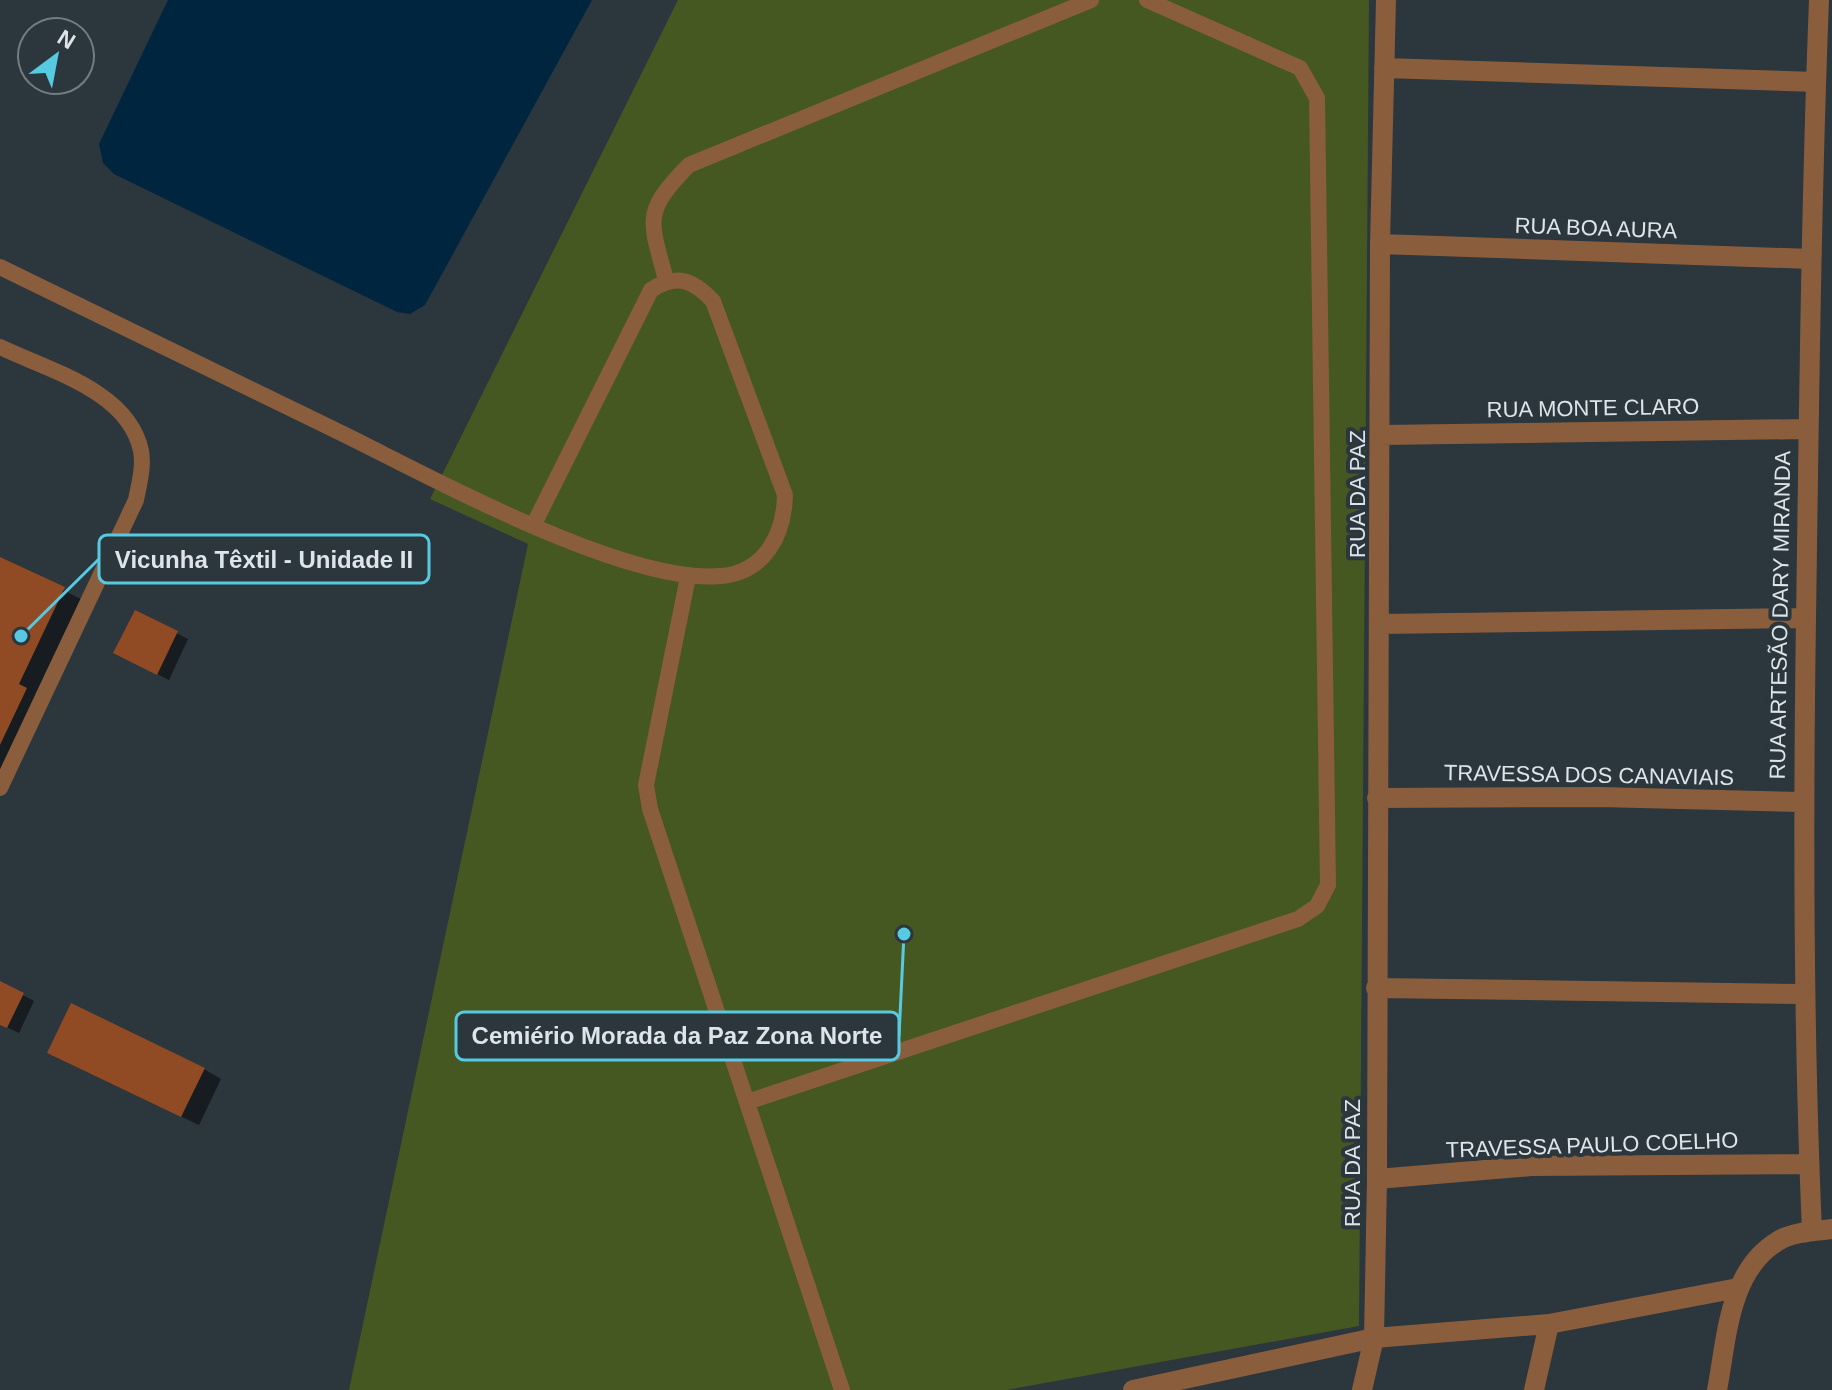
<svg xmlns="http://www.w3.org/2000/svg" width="1832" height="1390" font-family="Helvetica,sans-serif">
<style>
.green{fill:#455821}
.water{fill:#00263f}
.shadow{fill:#0007}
.building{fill:#904a24}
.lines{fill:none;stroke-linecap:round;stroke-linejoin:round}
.lane{stroke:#8a5d3d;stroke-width:16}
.street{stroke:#8a5d3d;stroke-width:20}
.labels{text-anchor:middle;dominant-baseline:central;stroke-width:8;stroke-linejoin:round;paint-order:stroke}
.street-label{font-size:22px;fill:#dee5ea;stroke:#2b363d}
.leader{fill:none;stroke:#57c9e1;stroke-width:3}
.callout-dot{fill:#57c9e1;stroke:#2b363d;stroke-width:3}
.callout{fill:#2b363d;stroke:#57c9e1;stroke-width:3}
.callout-label{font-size:24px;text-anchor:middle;font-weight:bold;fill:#dee5ea}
</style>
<rect width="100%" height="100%" fill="#2b363d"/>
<path class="green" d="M678,0H1369L1359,1326L1007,1390H349L528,544L430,499Z"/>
<path class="water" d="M168,0H592L425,305L410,314L397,312L114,174L103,163L99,144Z"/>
<path class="shadow" d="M0,559L81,599L35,695L43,699L0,790Z
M136,612L188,639L169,680L127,659Z
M0,983L34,1001L19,1033L0,1024Z
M66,1062L204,1069L221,1079L199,1125Z"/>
<path class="building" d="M0,557L65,587L19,684L27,688L0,745Z
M135,610L178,631L157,675L113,653Z
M0,981L24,993L7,1028L0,1025Z
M71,1003L205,1068L181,1117L47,1053Z"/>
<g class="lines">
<path class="lane" d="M0,267C111,320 222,374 333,429C424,473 624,585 721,576C765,572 784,535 785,495L713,301C693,280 677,273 651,290L534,524
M666,280C650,219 642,213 689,165L1091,0
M0,347C48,370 129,391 141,451C144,467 139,484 136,500L0,788
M688,577L646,785L650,809L842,1390
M747,1102L1298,919L1317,906L1328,885L1317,98L1300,68L1147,0"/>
<path class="street" d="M1384,68L1816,82
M1380,244L1811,259
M1380,435L1806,429
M1381,624L1806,618
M1377,798L1600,797L1801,802
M1376,988L1803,994
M1377,1179L1531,1166L1809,1164
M1812,1231C1803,1027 1803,824 1806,619C1809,412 1811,206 1819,0
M1133,1390L1374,1338L1549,1324L1738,1288
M1362,1390L1374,1338L1377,1179L1380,244L1386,0
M1534,1390L1549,1324
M1717,1390C1727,1339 1728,1271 1778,1241C1792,1232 1816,1231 1832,1229"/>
</g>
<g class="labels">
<g class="street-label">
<text transform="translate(1596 228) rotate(2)">RUA BOA AURA</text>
<text transform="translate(1593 408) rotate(-1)">RUA MONTE CLARO</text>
<text transform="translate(1357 494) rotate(-90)">RUA DA PAZ</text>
<text transform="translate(1780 615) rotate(-89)">RUA ARTESÃO DARY MIRANDA</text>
<text transform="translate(1589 775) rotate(1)">TRAVESSA DOS CANAVIAIS</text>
<text transform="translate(1592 1145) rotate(-2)">TRAVESSA PAULO COELHO</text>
<text transform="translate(1352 1163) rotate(-90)">RUA DA PAZ</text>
</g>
</g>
<path class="leader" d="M21 636L99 559M904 934L899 1036"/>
<g class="callout-dot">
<circle cx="21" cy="636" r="8"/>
<circle cx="904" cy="934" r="8"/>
</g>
<g class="callout">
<rect x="99" y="535" width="330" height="48" rx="8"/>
<rect x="456" y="1012" width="443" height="48" rx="8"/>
</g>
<g class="callout-label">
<text x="264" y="568">Vicunha Têxtil - Unidade II</text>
<text x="677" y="1044">Cemiério Morada da Paz Zona Norte</text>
</g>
<g transform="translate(56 56) rotate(32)"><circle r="38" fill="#2b363d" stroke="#737c82" stroke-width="2"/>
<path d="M0-6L14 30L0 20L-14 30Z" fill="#57c9e1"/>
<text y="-12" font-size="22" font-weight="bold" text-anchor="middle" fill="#dee5ea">N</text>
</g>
</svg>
